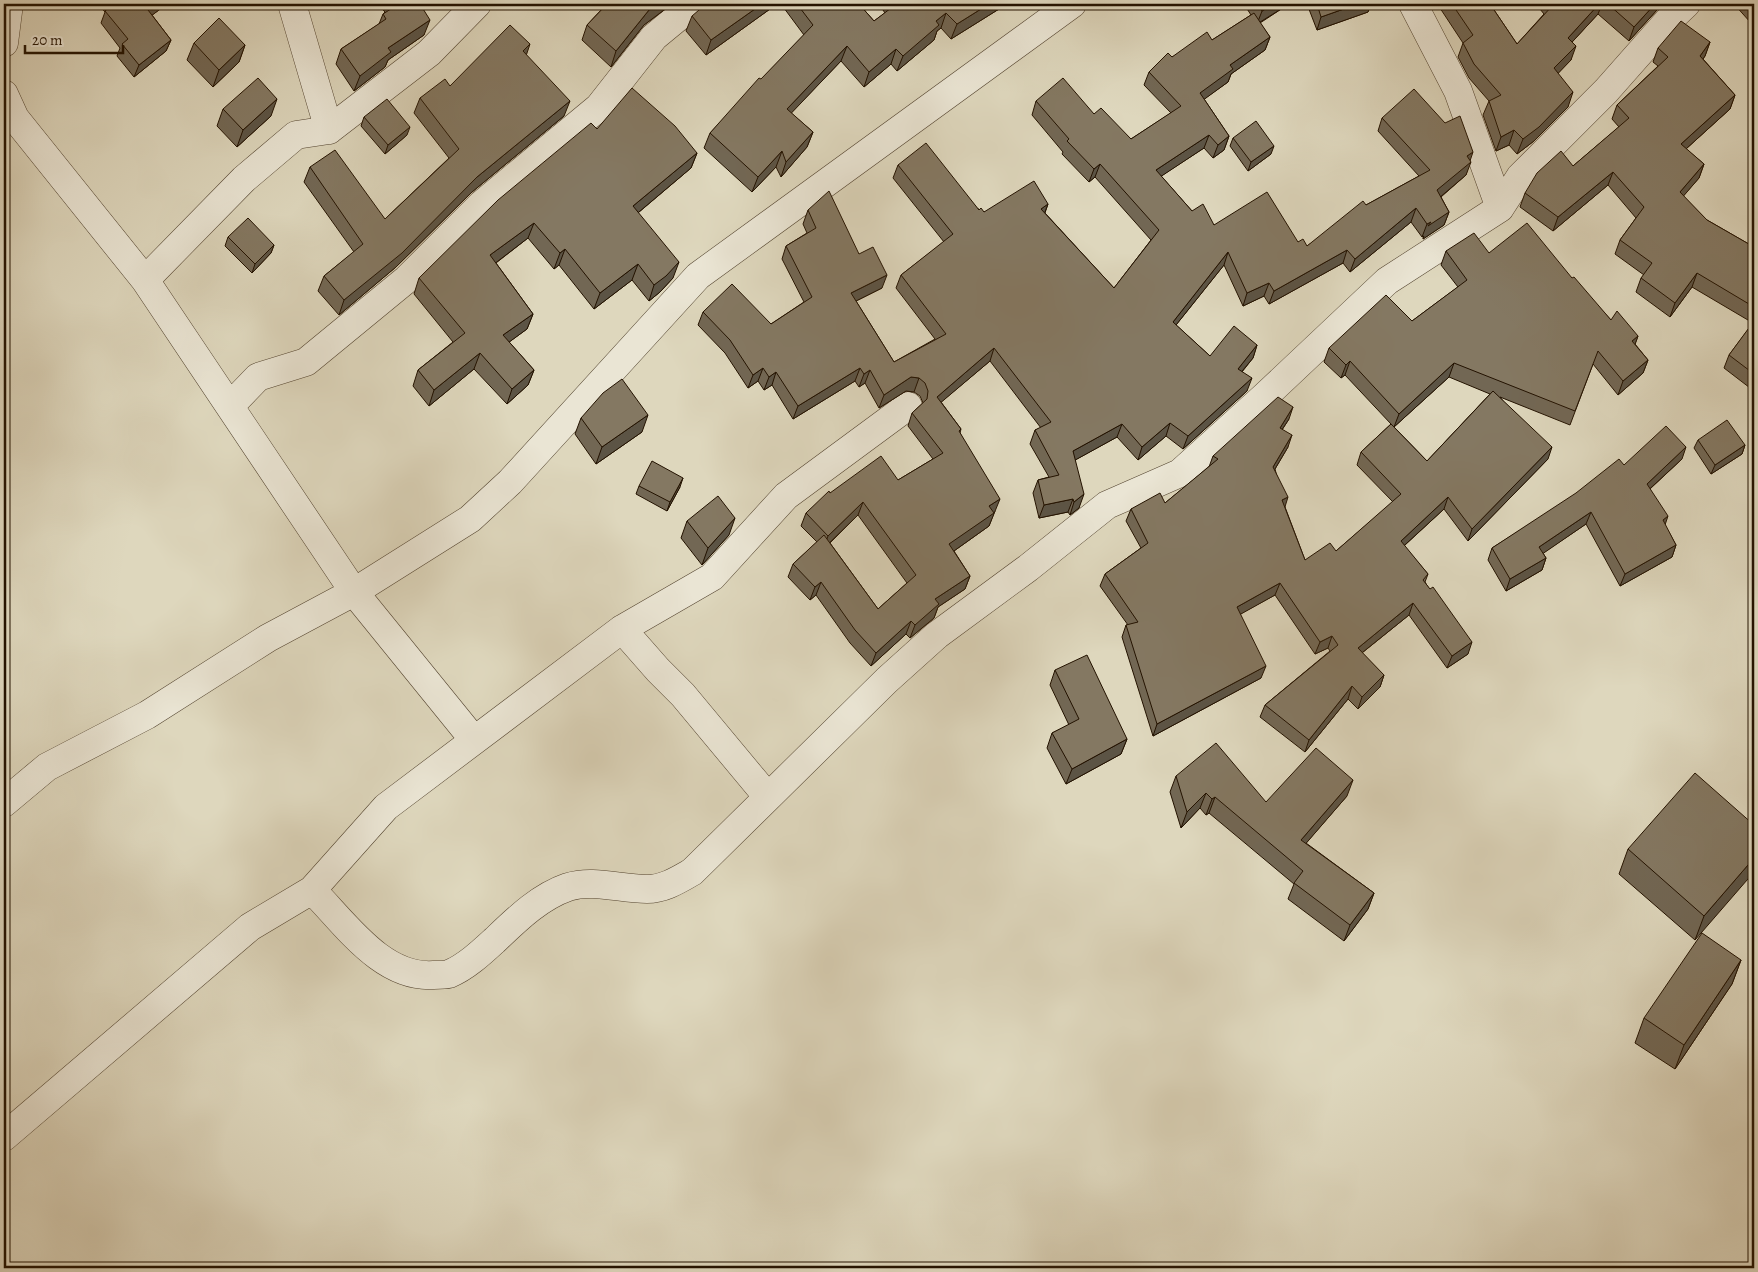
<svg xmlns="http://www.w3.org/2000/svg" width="1758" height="1272" font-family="Alegreya,serif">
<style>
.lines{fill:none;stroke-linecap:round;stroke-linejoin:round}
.street-casing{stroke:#52432f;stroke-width:29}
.street{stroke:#eae5d4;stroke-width:28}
.wall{fill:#726754;stroke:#231200;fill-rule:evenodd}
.shaded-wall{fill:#5c5445;stroke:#231200}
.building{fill:#847862;stroke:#231200}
</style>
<rect width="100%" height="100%" fill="#ded7bd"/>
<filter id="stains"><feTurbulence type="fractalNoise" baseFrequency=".004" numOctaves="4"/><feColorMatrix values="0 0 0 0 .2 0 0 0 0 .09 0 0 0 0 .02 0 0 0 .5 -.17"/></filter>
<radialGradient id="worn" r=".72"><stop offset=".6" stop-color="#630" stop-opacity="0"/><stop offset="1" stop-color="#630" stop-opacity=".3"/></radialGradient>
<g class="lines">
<g class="street-casing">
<path id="street" d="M292,4L329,130
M1413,4L1458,91L1500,208
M4,43L9,4
M4,94L15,118L145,280L354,592L474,740
M145,280L244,179L296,135L329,130L429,53L477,4
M230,406L258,377L306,362L407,279L482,204L599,107L654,37L694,4
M622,629L658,670L683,695L767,796
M4,803L47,767L147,715L268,638L354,592L470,519L510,482L698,276L1072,4
M312,890C345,923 382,979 434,975C439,975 445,975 449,974C466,967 482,952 495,940C516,920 539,897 568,887C593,879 620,889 647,889C664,889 678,880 692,872L887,680L937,635L1028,568L1107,505L1180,473L1264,397L1387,281L1500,208L1520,177L1606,91L1667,22L1686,4
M4,1137L250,927L312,890L386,807L622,629L712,577L786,496L908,406"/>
</g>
<use href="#street" class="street"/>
</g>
<path class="wall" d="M98,4H167L152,15L171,40L166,51L134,77L117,56L120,48L101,23L105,12Z
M378,4H420L424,35L388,60L385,67L354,91L336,64L341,49L379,24L383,14L385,12Z
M593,4H672L644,25L611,67L582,40L587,25L601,10Z
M777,4L706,55L686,31L692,16Z
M781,4H859L874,21L885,13L879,4H1007L951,39L941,28L937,31L934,40L897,71L891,64L864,87L841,61L791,113L813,132L807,147L781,177L776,167L752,192L704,148L710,133L804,35Z
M1244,4H1289L1260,23L1270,37L1265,50L1231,74L1228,82L1204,99L1229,136L1224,150L1213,158L1204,148L1161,176L1192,211L1214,225L1298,242L1307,246L1366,205L1419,176L1378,131L1382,118L1470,160L1466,175L1441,197L1449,212L1444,225L1423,239L1424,236L1422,237L1411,222L1350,272L1343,263L1269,304L1264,296L1243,306L1224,265L1176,325L1210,356L1257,345L1253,358L1242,372L1247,391L1183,449L1166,436L1138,460L1117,437L1075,460L1079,508L1070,515L1068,512L1039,518L1033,493L1038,480L1049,477L1030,444L1035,430L1041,428L990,361L941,402L961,429L960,433L995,512L994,513L989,526L954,551L970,576L965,589L938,607L934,618L910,638L906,634L871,666L850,643L816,595L810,600L788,577L793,564L817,542L801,526L806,513L830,493L898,480L933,459L908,426L912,413L923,403L920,396L914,392L906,391L879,408L865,383L859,387L855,381L793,419L772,385L764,390L758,381L748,388L725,353L698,325L703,312L771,324L804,302L782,259L786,246L807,233L803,224L808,210L859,254L882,288L856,301L894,362L935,339L896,288L901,275L944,242L893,178L898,165L984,212L1048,204L1045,213L1114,288L1151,240L1095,177L1089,182L1062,154L1063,152L1032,115L1036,101L1094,114L1131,139L1171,113L1144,85L1149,72L1172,57L1212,40L1251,15ZM858,515L907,583L878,609L830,543Z
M1307,4H1371L1368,12L1317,30Z
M1439,4H1490L1517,44L1544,14L1536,4H1659L1657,10L1629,41L1598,14L1572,42L1571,60L1558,73L1568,107L1534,141L1517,154L1509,145L1496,151L1483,115L1489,101L1469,78L1458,57L1463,43L1438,5Z
M1734,4H1754V20L1751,23Z
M1710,42L1705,56L1703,59L1735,95L1730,109L1686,149L1704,164L1699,178L1683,196L1707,220L1754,247V391L1724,368L1729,355L1753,323L1692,287L1670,317L1636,292L1641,278L1644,275L1615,254L1620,240L1636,218L1608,185L1553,231L1520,207L1525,193L1573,166L1619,127L1612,119L1617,105L1658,66L1653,62L1658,48Z
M194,43L245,45L239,62L213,87L187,60Z
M526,55L564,116L472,192L396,267L339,315L318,291L324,276L354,252L304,182L310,167L385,219L449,158L414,113L420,98Z
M223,109L271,116L237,147L217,126Z
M364,117L407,135L385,154L361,126Z
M597,129L697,153L691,168L638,213L673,278L660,292L649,301L632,280L594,309L559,265L554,269L528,238L496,263L533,314L527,329L509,342L534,370L528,385L507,404L474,369L429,406L413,386L418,370L453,342L414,294L419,278Z
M1233,138L1271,154L1248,171L1230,146Z
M228,237L274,245L271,253L252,273L225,246Z
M1446,251L1489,253L1572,278L1611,320L1638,336L1635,344L1648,360L1643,373L1618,395L1593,364L1570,425L1500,397L1548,459L1468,541L1444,509L1404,546L1428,574L1425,582L1468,654L1447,668L1409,615L1362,653L1384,675L1380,687L1358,709L1348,699L1305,752L1260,717L1265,705L1330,651L1328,648L1315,654L1275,595L1240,614L1261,678L1153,736L1122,637L1126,625H1128L1100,586L1105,574L1141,548L1126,521L1131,509L1165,503L1209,467L1213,456L1289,419L1282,430L1288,447L1275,469L1285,507L1305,560L1336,551L1393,502L1357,465L1361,452L1391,424L1345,375L1341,378L1324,362L1329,348L1412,321L1458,287L1441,265ZM1449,377L1490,394L1427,461L1394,427Z
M581,418L642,432L596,464L575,434Z
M1698,440L1745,445L1742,454L1711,474L1694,448Z
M1682,459L1650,489L1665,525L1676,545L1672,557L1620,586L1586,524L1543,553L1546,558L1542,570L1506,591L1488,560L1492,548L1624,465Z
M639,486L680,487L667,511L636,494Z
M687,521L729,535L702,565L681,538Z
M1055,670L1127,739L1121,754L1066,784L1047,748L1052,733L1069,725L1050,685Z
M1176,776L1266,802L1347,796L1306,843L1374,893L1368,909L1344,941L1288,899L1294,884L1209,813L1206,815L1200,808L1181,828L1170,792Z
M1754,825L1695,940L1619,874L1628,849Z
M1741,960L1732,984L1675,1069L1635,1043L1644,1018Z"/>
<path class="shaded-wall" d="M156,4H167L143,22L148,10Z
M657,4H672L644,25L611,67L616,51L649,10Z
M762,4H777L706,55L711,40Z
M989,4H1007L951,39L957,24Z
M1274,4H1289L1257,24L1262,11Z
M1358,4H1371L1368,12L1317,30L1321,17Z
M1599,4H1602L1598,14L1563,52L1568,38Z
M1655,4H1659L1657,10L1629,41L1634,27Z
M946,13L941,28L937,31L934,40L897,71L903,56L936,21Z
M1754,15V20L1751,23Z
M430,20L424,35L388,60L385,67L354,91L360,76L388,48Z
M1270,37L1265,50L1231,74L1228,82L1195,106L1200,93L1230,65Z
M171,40L166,51L134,77L139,65Z
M1710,42L1705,56L1695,70L1700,56Z
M530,44L525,59L523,51Z
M245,45L239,62L213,87L219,70Z
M847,46L841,61L781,124L787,109Z
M1576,46L1571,60L1549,83L1554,68Z
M896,49L891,64L864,87L869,72Z
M1573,92L1568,107L1534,141L1517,154L1523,139Z
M1735,95L1730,109L1676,158L1681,144Z
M277,99L271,116L237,147L243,130Z
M570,101L564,116L472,192L396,267L339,315L344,300L477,177Z
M410,127L407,135L385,154L388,145Z
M1514,130L1509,145L1496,151L1501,137Z
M813,132L807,147L781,177L786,162Z
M1209,135L1204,148L1151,183L1156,170Z
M1229,136L1224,150L1213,158L1218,145Z
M1274,146L1271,154L1248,171L1251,162Z
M782,151L776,167L752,192L758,177Z
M1473,152L1469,164L1471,162L1466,175L1432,204L1437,190L1467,156Z
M697,153L691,168L627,222L633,206Z
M1100,164L1095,177L1089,182L1094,169Z
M1704,164L1699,178L1675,206L1680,192Z
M1613,172L1608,185L1553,231L1558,217Z
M1048,204L1043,217L1041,209Z
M1416,208L1411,222L1350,272L1355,259Z
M1449,212L1444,225L1423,239L1424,236L1422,237L1427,224Z
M534,223L528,238L485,271L490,255Z
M274,245L271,253L252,273L255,264Z
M565,249L559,265L554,269L560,253Z
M1347,250L1343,263L1269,304L1274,291Z
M1228,252L1224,265L1168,335L1173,322Z
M679,262L673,278L660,292L649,301L654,285Z
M638,264L632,280L594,309L600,293Z
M1697,273L1692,287L1670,317L1675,303Z
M887,275L882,288L846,306L851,293Z
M1269,283L1264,296L1243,306L1247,293Z
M533,314L527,329L497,351L503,335Z
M1638,336L1633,350L1632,341Z
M1257,345L1253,358L1233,382L1238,369Z
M994,348L990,361L932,410L937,397Z
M480,353L474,369L429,406L434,390Z
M1648,360L1643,373L1618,395L1623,381Z
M1350,361L1345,375L1341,378L1346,365Z
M1454,363L1449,377L1394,427L1399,414Z
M763,368L758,381L748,388L753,375Z
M860,368L855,381L793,419L798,406Z
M534,370L528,385L507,404L512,389Z
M870,370L865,383L859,387L864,374Z
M776,372L772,385L764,390L769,377Z
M911,377L919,378L914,392L906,391L879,408L884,395Z
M1252,378L1247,391L1183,449L1188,436Z
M1293,407L1289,419L1275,440L1280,428Z
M648,415L642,432L596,464L602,447Z
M1170,423L1166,436L1138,460L1142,447Z
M1122,424L1117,437L1068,464L1073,451Z
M1292,435L1288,447L1269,479L1273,467Z
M1745,445L1742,454L1711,474L1715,465Z
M1552,447L1548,459L1468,541L1472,529Z
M1686,447L1682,459L1642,496L1647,484Z
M683,478L680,487L667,511L670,502Z
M1084,494L1079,508L1070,515L1074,502Z
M1288,497L1284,510L1282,500Z
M1448,497L1444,509L1396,553L1401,541Z
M1000,499L989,526L944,558L949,544L989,506Z
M1073,499L1068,512L1039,518L1044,505Z
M863,502L858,515L823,549L828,536Z
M1591,512L1586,524L1535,559L1539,547Z
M1668,516L1664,528L1663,520Z
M735,518L729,535L702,565L708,548Z
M1676,545L1672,557L1620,586L1625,574Z
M1546,558L1542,570L1506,591L1510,579Z
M970,576L965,589L938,607L934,618L910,638L915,625L935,599Z
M821,582L816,595L810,600L815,587Z
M1280,583L1275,595L1232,619L1237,607Z
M1413,603L1409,615L1353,660L1358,648Z
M911,621L906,634L871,666L876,653Z
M1332,636L1328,648L1315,654L1320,642Z
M1472,642L1468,654L1447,668L1452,656Z
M1266,666L1261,678L1153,736L1157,724Z
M1384,675L1380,687L1358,709L1362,697Z
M1352,686L1348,699L1305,752L1309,740Z
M1127,739L1121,754L1066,784L1072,769Z
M1353,780L1347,796L1296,855L1301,840Z
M1206,793L1200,808L1181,828L1187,812Z
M1215,797L1209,813L1206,815L1212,799Z
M1754,858V872L1695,940L1704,916Z
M1374,893L1368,909L1344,941L1350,925Z
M1741,960L1732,984L1675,1069L1684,1045Z"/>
<path class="building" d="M111,4H156L148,10L171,40L139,65L122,44L128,39L105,11L112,5Z
M396,4H420L430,20L388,48L391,52L360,76L341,49L386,19L383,14L397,5Z
M607,4H657L649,10L616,51L587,25Z
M706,4H762L711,40L692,16Z
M797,4H859L874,21L895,5L894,4H989L957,24L946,13L936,21L939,25L903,56L896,49L869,72L847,46L787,109L813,132L786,162L782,151L758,177L710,133L759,78L761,79L813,25Z
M1257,4H1274L1262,11Z
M1317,4H1358L1321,17Z
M1452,4H1490L1517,44L1553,5L1552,4H1599L1568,38L1576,46L1554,68L1573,92L1539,127L1523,139L1514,130L1501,137L1489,101L1501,95L1474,64L1463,43L1473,35Z
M1608,4H1655L1634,27Z
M1749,4H1754V9Z
M1254,13L1270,37L1230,65L1233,69L1200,93L1229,136L1218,145L1209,135L1156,170L1192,211L1203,204L1214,225L1267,192L1298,242L1303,239L1307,246L1363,201L1366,205L1430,170L1382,118L1414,89L1445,123L1460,116L1473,152L1467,156L1471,162L1437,190L1449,212L1428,226L1431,222L1427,224L1416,208L1355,259L1347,250L1274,291L1269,283L1247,293L1228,252L1173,322L1210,356L1234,326L1257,345L1238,369L1252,378L1188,436L1170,423L1142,447L1122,424L1073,451L1084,494L1074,502L1073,499L1044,505L1038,480L1059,475L1035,430L1051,422L994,348L937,397L961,429L959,431L1000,499L989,506L994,513L949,544L970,576L935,599L939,604L915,625L911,621L876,653L855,630L821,582L815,587L793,564L824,535L878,609L916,575L863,502L828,536L806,513L829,491L830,493L881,456L898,480L943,453L912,413L927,399L928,391L925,383L919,378L911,377L884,395L870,370L864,374L860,368L798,406L776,372L769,377L763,368L753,375L730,340L703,312L732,284L771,324L812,297L786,246L816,228L808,210L829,191L859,254L873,247L887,275L851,293L894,362L946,334L901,275L953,234L898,165L926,143L979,210L981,208L984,212L1034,181L1048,204L1041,209L1114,288L1159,230L1100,164L1094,169L1067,141L1069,139L1036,101L1063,78L1094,114L1101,108L1131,139L1181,106L1149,72L1168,53L1172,57L1207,32L1212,40Z
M219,18L245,45L219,70L194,43Z
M1681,21L1710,42L1700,56L1735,95L1681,144L1704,164L1680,192L1707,220L1754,247V307L1697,273L1675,303L1641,278L1652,263L1620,240L1644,207L1613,172L1558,217L1525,193L1537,173L1561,151L1573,166L1629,118L1617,105L1668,57L1658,48Z
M510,25L530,44L523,51L570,101L477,177L402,253L344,300L324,276L363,244L310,167L335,150L385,219L459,149L420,98L445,79L450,86Z
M258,78L277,99L243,130L223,109Z
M632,88L675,126L697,153L633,206L679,262L666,276L654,285L638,264L600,293L565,249L560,253L534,223L490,255L533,314L503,335L534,370L512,389L480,353L434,390L418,370L465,333L419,278L498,200L591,123L597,129Z
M387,99L410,127L388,145L364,117Z
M1256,121L1274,146L1251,162L1233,138Z
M248,218L274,245L255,264L228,237Z
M1527,223L1572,278L1574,277L1611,320L1617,311L1638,336L1632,341L1648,360L1623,381L1598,351L1575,411L1454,363L1399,414L1350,361L1346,365L1329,348L1386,295L1412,321L1467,280L1446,251L1474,233L1489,253Z
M1754,321V374L1729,355Z
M622,379L648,415L602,447L581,418L603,393Z
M1493,391L1552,447L1472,529L1448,497L1401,541L1428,574L1423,580L1430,589L1433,587L1472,642L1452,656L1413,603L1358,648L1384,675L1362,697L1352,686L1309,740L1265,705L1338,645L1332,636L1320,642L1280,583L1237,607L1266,666L1157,724L1126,625L1138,622L1105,574L1148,543L1131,509L1160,493L1165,503L1218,459L1213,456L1278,397L1293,407L1280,428L1292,435L1273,467L1288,497L1282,500L1305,560L1330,543L1336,551L1401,494L1361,452L1391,424L1427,461Z
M1727,420L1745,445L1715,465L1698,440Z
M1666,426L1686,447L1647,484L1668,516L1663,520L1676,545L1625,574L1591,512L1539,547L1546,558L1510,579L1492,548L1576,493L1619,459L1624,465Z
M652,461L683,478L670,502L639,486Z
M718,496L735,518L708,548L687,521Z
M1087,655L1127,739L1072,769L1052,733L1079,719L1055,670Z
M1216,743L1266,802L1316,748L1353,780L1301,840L1374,893L1350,925L1294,883L1303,871L1215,797L1212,799L1206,793L1187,812L1176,776Z
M1695,773L1754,825V858L1704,916L1628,849Z
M1702,933L1741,960L1684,1045L1644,1018Z"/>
<rect width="1758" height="1272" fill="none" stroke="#ded7bd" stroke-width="20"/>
<rect x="5" y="5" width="1748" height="1262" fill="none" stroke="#231200" stroke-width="2.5"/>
<rect x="10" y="10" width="1738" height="1252" fill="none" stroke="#231200"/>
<path d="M25 45v8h98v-8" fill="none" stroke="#231200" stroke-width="2.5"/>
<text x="32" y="45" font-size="15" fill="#231200" stroke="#eae5d4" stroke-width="4" paint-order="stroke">20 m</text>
<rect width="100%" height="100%" filter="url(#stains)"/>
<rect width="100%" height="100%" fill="url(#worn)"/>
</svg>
